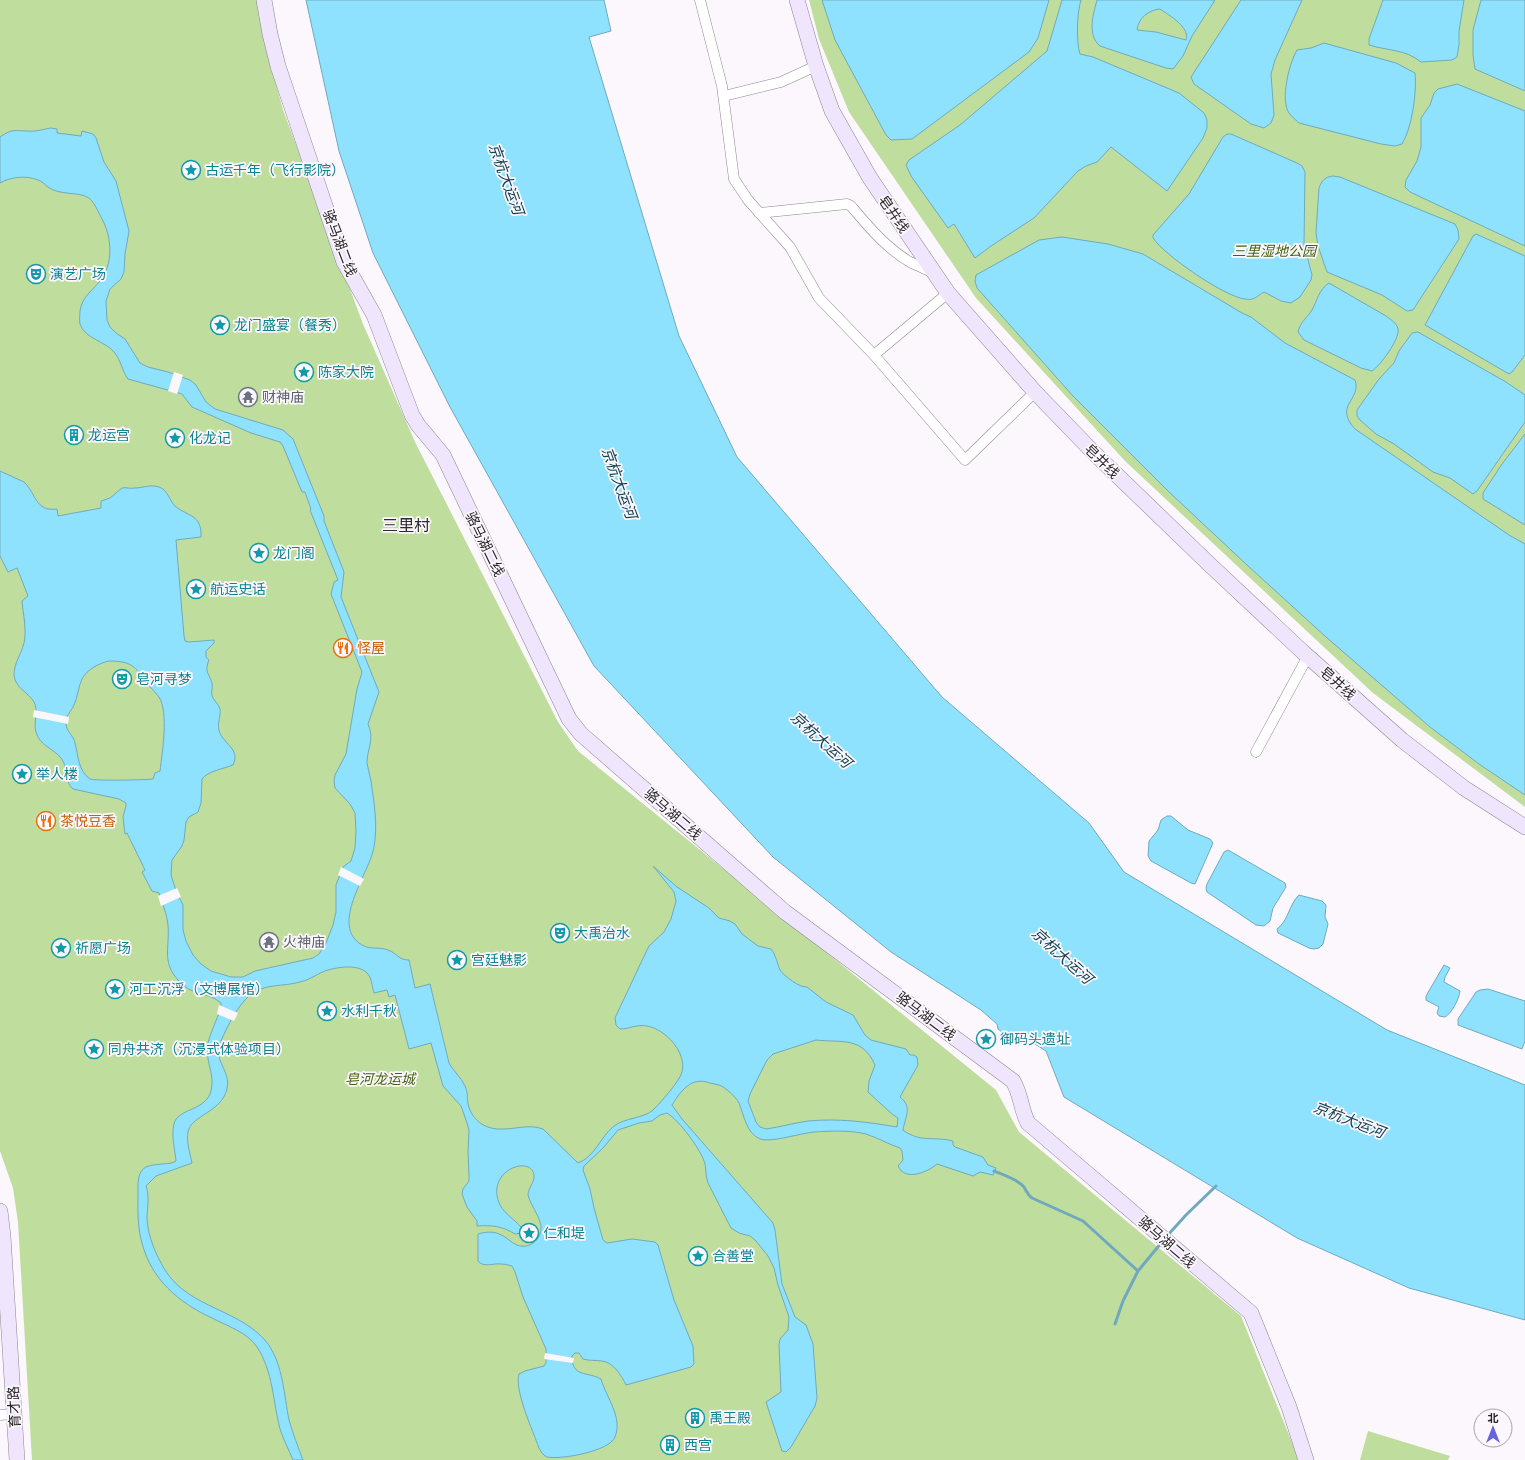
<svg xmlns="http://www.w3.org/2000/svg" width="1525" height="1460" font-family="'Roboto Serif','Noto Sans SC',serif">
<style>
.green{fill:#bfde9d}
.water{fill:#8fe2fe;stroke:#70a9bd;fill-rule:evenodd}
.pier{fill:#fcf7fc}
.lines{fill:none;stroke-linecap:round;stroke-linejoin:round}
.stream{stroke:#70a9bd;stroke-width:3}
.street-casing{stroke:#8c878c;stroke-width:11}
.secondary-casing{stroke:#8c878c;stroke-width:16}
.street{stroke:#fff;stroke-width:10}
.secondary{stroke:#efe5fc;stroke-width:15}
.labels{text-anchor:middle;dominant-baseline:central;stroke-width:3.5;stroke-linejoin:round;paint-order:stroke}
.culture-label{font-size:14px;fill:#0d838f;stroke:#fcf7fc;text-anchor:start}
.street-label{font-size:14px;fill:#262426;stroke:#fcf7fc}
.park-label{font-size:14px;font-style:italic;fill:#43620e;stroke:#fcf7fc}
.worship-label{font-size:14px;fill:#5b616d;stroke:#fcf7fc;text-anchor:start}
.food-label{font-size:14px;fill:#c56008;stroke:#fcf7fc;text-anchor:start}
.water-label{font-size:15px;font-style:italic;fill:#124352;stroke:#fcf7fc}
.quarter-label{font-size:16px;fill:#2e2a2e;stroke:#fcf7fc}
</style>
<rect width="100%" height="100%" fill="#fcf7fc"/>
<path class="green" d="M0,0H258L266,47L283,110L363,324L416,444L558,722L578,751L996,1090L1019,1132L1241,1316L1299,1460H32L18,1222L13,1188L0,1151Z
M809,0H1525V807L1373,693L1125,461L976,298L849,112L819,39Z
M1368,1431L1450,1456L1448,1460H1360Z"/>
<path class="water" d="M306,0H604L611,31L589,37L679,336L737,457L942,697L1089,823L1124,872L1387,1030L1525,1085V1320L1409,1288L1297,1238L1064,1097L1046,1051L1016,1032L1007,1036L998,1029L997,1024L981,1010L891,952L773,857L594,666L450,407L373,253L339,151Z
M822,0H1049L1038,38L1029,52L912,139L891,140L886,135L835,40Z
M1062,0H1081C1077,12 1076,42 1080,54L1093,57L1179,93L1204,113L1207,120V128L1203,138L1167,191L1111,147L1097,162L1086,166L1078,171L1034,218L991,246L975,258L954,224L948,228L911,176L906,165L909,160L960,125L1047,51Z
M1097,0H1215L1192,36L1183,56L1173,69L1166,68L1100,46C1087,35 1093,15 1097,0ZM1160,9C1170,16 1190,27 1186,40L1156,32L1137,30C1138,18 1149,10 1160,9Z
M1241,0H1302L1275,60L1271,74L1274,115L1271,123L1264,128L1251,124L1194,84L1191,77Z
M1383,0H1464L1459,31V45L1457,57L1452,60L1421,62C1405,49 1388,51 1369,45V39Z
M1481,0H1525V91L1475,69L1473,55V30Z
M1324,43L1396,63L1415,73C1417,92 1412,128 1402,144L1395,146L1381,144L1299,123C1295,119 1289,115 1287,109C1282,94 1289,64 1297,50L1311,48Z
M1457,84L1525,111V246L1410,192L1405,187L1406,180L1417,161L1421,147V118L1430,105L1434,93L1438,89Z
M51,128L57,129V133L81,136L82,131L93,134L96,138L104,162L116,181L129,231L125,254L124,272L121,279L110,289L106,301L107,320L110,327L116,333L125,339L140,363L148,367L168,372L190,380L196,385L206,402L215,409L283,430L293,439L324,516V521L344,572L341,597L379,692L368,724C375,740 367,748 367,763C368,769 370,775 371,781C374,803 378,824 374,847C370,872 331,922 359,943C369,951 378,946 388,950C397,953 398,960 409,960L415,988L430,984L449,1063C453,1071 461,1077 465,1086C468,1092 467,1098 468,1104C472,1121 486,1130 503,1129C517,1129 529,1124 543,1129L578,1163C595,1157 600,1137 614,1126C624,1118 645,1118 653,1110C660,1103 680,1081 682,1072C687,1052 665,1029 647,1026C637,1024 629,1029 620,1029L616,1025L615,1018L646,952L649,946L664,932L671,919L676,901L674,892L653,866L677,887L709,908L719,918L730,921L735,924L742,934L758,946L771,949C776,955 777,963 780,970C784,976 800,988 807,987L826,1002L853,1015L865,1035L871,1040L906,1049L910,1055H914L917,1057L918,1065L900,1097C913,1107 905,1117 903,1130C920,1143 934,1136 953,1141V1145L955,1147L983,1157L988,1165L996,1168L993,1175L980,1172L973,1176L937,1164C928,1172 905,1182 898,1166L903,1160L902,1151L900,1148C888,1144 878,1138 866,1134C850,1130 831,1131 814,1132C801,1133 771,1143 760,1139C746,1133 744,1115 739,1103C736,1097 725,1087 719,1085C716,1084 713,1084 710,1083C691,1076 681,1091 672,1105L682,1119L773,1223L775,1230L782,1284L795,1317L806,1325L813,1344L817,1398L815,1406L791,1447L786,1452L782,1451L766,1402L781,1392L779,1345L780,1339L788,1330L789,1317L778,1285L774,1268L768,1256L756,1241L750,1236L739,1233L731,1228L708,1183C706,1177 706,1171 705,1164C702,1151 679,1120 667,1113L660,1115L652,1121L639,1123L618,1130L603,1148L584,1166L583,1170L590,1189L594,1208L603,1240L607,1243L632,1239L655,1242L658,1245L674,1300L693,1346L694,1364L691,1367L626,1385C622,1376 613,1362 602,1361C596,1360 590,1361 583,1359L579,1353H575L572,1356C572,1378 587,1371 601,1379C606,1397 623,1417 615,1437C610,1451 561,1460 547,1457C543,1455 541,1452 539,1448C533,1431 514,1390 519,1374L525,1371L544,1366L546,1363V1349L523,1297L515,1272L512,1266C508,1265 505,1264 501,1264C493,1263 484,1268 478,1261V1234C485,1232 492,1231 499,1234C506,1236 511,1243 517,1245C530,1250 542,1239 541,1226C539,1215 531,1206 528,1195C528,1188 535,1182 534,1175C531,1154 484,1171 500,1205C505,1214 515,1220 521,1227V1233L515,1234C502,1226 492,1225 477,1226V1221L467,1207L462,1194L463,1189L469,1181V1176L468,1152L469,1130L466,1120L461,1106L443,1086L431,1043L409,1049L395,995L389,997L387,990L374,993C372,987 372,978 367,973C358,964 339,967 328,970C318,973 310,980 300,982C283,987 265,983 250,995C236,1007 225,1031 218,1048C217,1063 231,1074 227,1089C221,1113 191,1115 188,1132C186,1141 190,1153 192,1163L156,1176L146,1186C150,1196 147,1208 147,1219C148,1237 156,1255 165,1270C189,1309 242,1309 268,1344C283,1365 284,1395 289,1420C293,1434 298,1447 303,1460H293C289,1450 283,1439 280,1429C273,1402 273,1371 257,1347C247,1332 227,1326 212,1318C179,1303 151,1279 142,1243C137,1226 138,1208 138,1191C137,1162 148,1166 172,1163L176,1161C175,1150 171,1135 174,1124C177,1109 203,1111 210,1094C216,1078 207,1065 207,1049C207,1040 218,1017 221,1008V1003C210,993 194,995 183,985C160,964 170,950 168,925C167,914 162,903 159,893L152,891L142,872L145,870L127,833L125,834L123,817L126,806V803L119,799L73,789C63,780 69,768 61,758C54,749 39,745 36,732C33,723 39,711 34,702C28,692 15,688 14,675C14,663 21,655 24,643C27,630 23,614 22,601L28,596L17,568L8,572L0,556V471L24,482C36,493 35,512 57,509L58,516L101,508V501L110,498L122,488C126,487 130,489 135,488C143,488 151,484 159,487C168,490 169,500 175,506C188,517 202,514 201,537L176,540L184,636L185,641L189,642L214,640V643L206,651V657L209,660C204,672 209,673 212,683C213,687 211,692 212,696C213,700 219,704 220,709C221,716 217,723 219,730C222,744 241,748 233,765C223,769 208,771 202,779L201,803L198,812L189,817L186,822L184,840L182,846L172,860L171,875L176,891L183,905V930L186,941L193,955L201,964L211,971L231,977H243L255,971L313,958L319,954L326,943L333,925L336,912V885L343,867L351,861L355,848L356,831L355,813L350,804L335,788L334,781L335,775L346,754L357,689L362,672L331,594L334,582L338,580L310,510L311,509L305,492H302L283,446L280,442L251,433L192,407L182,394L128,379C122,371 121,360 114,352C105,341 85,339 80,324C79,320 80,315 80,311C82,297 91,292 99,282C114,265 112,237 102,219C98,212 95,203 89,198C78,191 60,196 48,187C45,185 42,181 38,180C27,175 10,177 0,183V137C13,128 14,131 28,131C35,132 44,129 51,128ZM109,661C131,661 135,666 147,683C151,688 155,692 159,697C169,712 162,754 160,771L155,773L153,779C147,780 94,781 90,779C78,771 78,754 75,743C74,736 66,731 66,724C65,716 71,712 74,705C78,697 78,687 82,679C87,669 100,663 109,661ZM816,1040C842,1043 862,1036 875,1065L869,1081L868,1092L892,1114L898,1118L897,1127C868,1122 838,1118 808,1121C794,1123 780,1127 766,1129L760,1127L756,1122L748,1101L750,1094L767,1060L773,1054Z
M1227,134H1231L1297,163L1302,166L1305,172L1304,244L1312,275L1311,280L1300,297L1291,303L1281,301L1264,292C1257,296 1254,301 1245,299C1225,297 1164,255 1153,238V235L1189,194L1223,137Z
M1333,176L1340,177L1455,224L1458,230L1459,239L1413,310L1407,311L1382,295L1327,272L1318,246L1316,233L1319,188C1322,180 1325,177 1333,176Z
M1476,234L1525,256V355L1512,372L1509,374L1425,325L1473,236Z
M1062,237L1108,244L1143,254L1242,313L1251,317L1285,343L1355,380C1362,400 1333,405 1355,429L1509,535L1525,544V795L1479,764L1430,727L1326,637L1247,565L1168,491L1073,396L977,288L975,281L976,275L1039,240Z
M1329,283L1386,316C1390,319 1397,323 1398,329C1400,339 1380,366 1372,371L1361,368L1304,340L1298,332C1300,322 1307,318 1312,310C1317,301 1319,289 1329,283Z
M1418,332L1506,382L1525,395V422L1477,491L1473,494L1450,478L1433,472L1394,444L1376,434L1360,420L1357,416V410L1379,379L1394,363L1399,351L1412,333Z
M1525,434V525L1483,499V493L1502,464Z
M1167,816H1171L1188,830L1210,839L1213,843L1195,884L1191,883L1151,861L1148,856L1149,841L1158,830L1161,820Z
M1228,850L1285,883L1286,887L1273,908L1270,921L1264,926L1256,925L1207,892L1206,888L1207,884L1224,852Z
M1299,895L1322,901L1326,905L1325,917L1328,924L1323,944L1319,948L1314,949L1309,948L1278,933L1277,929C1289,920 1289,904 1299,895Z
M1444,965L1450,968L1445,977L1444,982L1460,991C1459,999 1452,1013 1445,1017L1439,1016L1437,1013L1439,1007L1426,1000V996Z
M1488,989L1525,1001V1041L1522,1049L1458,1025V1019L1476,992L1480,990Z"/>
<path class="pier" d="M174,372L183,375L177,394L168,391Z
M34,710L69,717L68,724L33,717Z
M341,867L364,879L360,886L338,875Z
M177,888L181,897L161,906L158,896Z
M219,1005L238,1013L234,1021L217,1014Z
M545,1353L574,1358L573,1363L544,1359Z"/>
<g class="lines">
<path class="stream" d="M994,1171C1002,1174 1019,1180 1024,1187C1027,1192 1027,1194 1032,1198L1083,1221L1138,1271L1162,1242
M1167,1236L1186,1215L1216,1186
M1115,1324L1123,1301L1138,1271"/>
<g class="street-casing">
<path id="street" d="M700,0L722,86L734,179L748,200L790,247L819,298L874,355L965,460L1035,392
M724,96L781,82L816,66
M759,213L847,204L851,206C868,226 886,248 910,262C918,266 926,269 933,273
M874,355L948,293
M1256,752L1308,656
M0,1415L14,1414"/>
</g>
<g class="secondary-casing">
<path id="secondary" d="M264,0L270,34L278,66L344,262L374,315L412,415L418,425L443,455L569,719L581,734L785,912L1013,1081C1021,1094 1021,1110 1028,1123L1251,1313L1289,1407L1306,1460
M797,0L816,66L832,111L870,178L948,293L1035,392L1094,453L1208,563L1304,653L1402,740L1464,788L1525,827
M0,1211L3,1236L17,1460"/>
</g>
<use href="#street" class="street"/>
<use href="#secondary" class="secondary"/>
</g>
<defs>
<g id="sight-ring" transform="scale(1)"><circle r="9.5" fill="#fcf7fc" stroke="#0f9aa8" stroke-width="1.5"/><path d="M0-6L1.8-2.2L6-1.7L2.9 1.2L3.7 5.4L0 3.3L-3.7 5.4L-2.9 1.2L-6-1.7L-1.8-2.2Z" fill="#0f9aa8"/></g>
<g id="theatre-ring" transform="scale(1)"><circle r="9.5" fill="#fcf7fc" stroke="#0f9aa8" stroke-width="1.5"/><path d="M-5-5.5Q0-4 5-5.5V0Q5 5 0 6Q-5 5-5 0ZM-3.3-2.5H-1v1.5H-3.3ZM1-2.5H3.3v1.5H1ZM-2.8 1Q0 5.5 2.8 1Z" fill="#0f9aa8"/></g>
<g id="temple-ring" transform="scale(1)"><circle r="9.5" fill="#fcf7fc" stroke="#6b7280" stroke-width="1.5"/><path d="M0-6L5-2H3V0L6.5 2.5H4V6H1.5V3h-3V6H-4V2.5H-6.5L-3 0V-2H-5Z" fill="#6b7280"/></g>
<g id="building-ring" transform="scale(1)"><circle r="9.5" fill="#fcf7fc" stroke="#0f9aa8" stroke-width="1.5"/><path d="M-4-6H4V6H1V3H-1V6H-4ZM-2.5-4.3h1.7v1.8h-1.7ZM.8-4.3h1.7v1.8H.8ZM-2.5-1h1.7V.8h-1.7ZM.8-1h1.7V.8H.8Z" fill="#0f9aa8"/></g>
<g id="restaurant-ring" transform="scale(1)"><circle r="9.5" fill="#fcf7fc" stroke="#e8710a" stroke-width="1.5"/><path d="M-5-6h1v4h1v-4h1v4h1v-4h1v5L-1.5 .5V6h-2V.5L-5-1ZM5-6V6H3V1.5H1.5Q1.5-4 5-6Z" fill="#e8710a"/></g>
</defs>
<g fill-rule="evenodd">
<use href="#sight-ring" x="191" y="170"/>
<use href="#theatre-ring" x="36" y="274"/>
<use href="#sight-ring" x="220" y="325"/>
<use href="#sight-ring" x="304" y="372"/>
<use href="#temple-ring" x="248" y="397"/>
<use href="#building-ring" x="74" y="435"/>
<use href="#sight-ring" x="175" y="438"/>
<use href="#sight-ring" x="259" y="553"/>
<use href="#sight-ring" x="196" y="589"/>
<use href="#restaurant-ring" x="343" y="648"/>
<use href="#theatre-ring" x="122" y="679"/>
<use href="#sight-ring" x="22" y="774"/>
<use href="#restaurant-ring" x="46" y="821"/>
<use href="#theatre-ring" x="560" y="933"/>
<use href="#temple-ring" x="269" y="942"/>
<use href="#sight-ring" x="61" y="948"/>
<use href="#sight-ring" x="457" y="960"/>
<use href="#sight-ring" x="115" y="989"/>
<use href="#sight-ring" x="327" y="1011"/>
<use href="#sight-ring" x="986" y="1039"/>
<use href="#sight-ring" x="94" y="1049"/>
<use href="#sight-ring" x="529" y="1233"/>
<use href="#sight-ring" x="698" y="1256"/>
<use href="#building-ring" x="695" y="1418"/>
<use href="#building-ring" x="670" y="1445"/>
</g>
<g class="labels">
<g class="culture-label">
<text x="205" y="170">古运千年（飞行影院）</text>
<text x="50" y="274">演艺广场</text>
<text x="234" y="325">龙门盛宴（餐秀）</text>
<text x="318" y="372">陈家大院</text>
<text x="88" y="435">龙运宫</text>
<text x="189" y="438">化龙记</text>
<text x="273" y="553">龙门阁</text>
<text x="210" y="589">航运史话</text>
<text x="136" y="679">皂河寻梦</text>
<text x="36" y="774">举人楼</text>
<text x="574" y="933">大禹治水</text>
<text x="75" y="948">祈愿广场</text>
<text x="471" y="960">宫廷魅影</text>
<text x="129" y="989">河工沉浮（文博展馆）</text>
<text x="341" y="1011">水利千秋</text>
<text x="1000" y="1039">御码头遗址</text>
<text x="108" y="1049">同舟共济（沉浸式体验项目）</text>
<text x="543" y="1233">仁和堤</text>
<text x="712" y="1256">合善堂</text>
<text x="709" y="1418">禹王殿</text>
<text x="684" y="1445">西宫</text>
</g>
<g class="street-label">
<text transform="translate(894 214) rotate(56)">皂井线</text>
<text transform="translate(340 243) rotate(69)">骆马湖二线</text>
<text transform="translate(1102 461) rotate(45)">皂井线</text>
<text transform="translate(485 544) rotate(64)">骆马湖二线</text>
<text transform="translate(1338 683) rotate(42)">皂井线</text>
<text transform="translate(673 814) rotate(41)">骆马湖二线</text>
<text transform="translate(926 1016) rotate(37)">骆马湖二线</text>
<text transform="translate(1167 1242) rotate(41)">骆马湖二线</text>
<text transform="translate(14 1407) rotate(-93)">育才路</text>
</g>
<g class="park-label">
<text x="1274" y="251">三里湿地公园</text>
<text x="380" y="1079">皂河龙运城</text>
</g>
<g class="worship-label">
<text x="262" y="397">财神庙</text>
<text x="283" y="942">火神庙</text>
</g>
<g class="food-label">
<text x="357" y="648">怪屋</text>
<text x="60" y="821">茶悦豆香</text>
</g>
<g class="water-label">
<text transform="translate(506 179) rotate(70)">京杭大运河</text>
<text transform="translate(619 483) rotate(70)">京杭大运河</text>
<text transform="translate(821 740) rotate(42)">京杭大运河</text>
<text transform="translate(1062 956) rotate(42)">京杭大运河</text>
<text transform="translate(1349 1120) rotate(21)">京杭大运河</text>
</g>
<g class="quarter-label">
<text x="406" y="525">三里村</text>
</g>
</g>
<g transform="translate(1493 1428)"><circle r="19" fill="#fcf7fc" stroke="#a6a3a6"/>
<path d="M0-3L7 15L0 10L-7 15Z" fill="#6564dd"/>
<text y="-6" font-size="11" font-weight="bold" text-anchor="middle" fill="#262426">北</text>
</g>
</svg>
